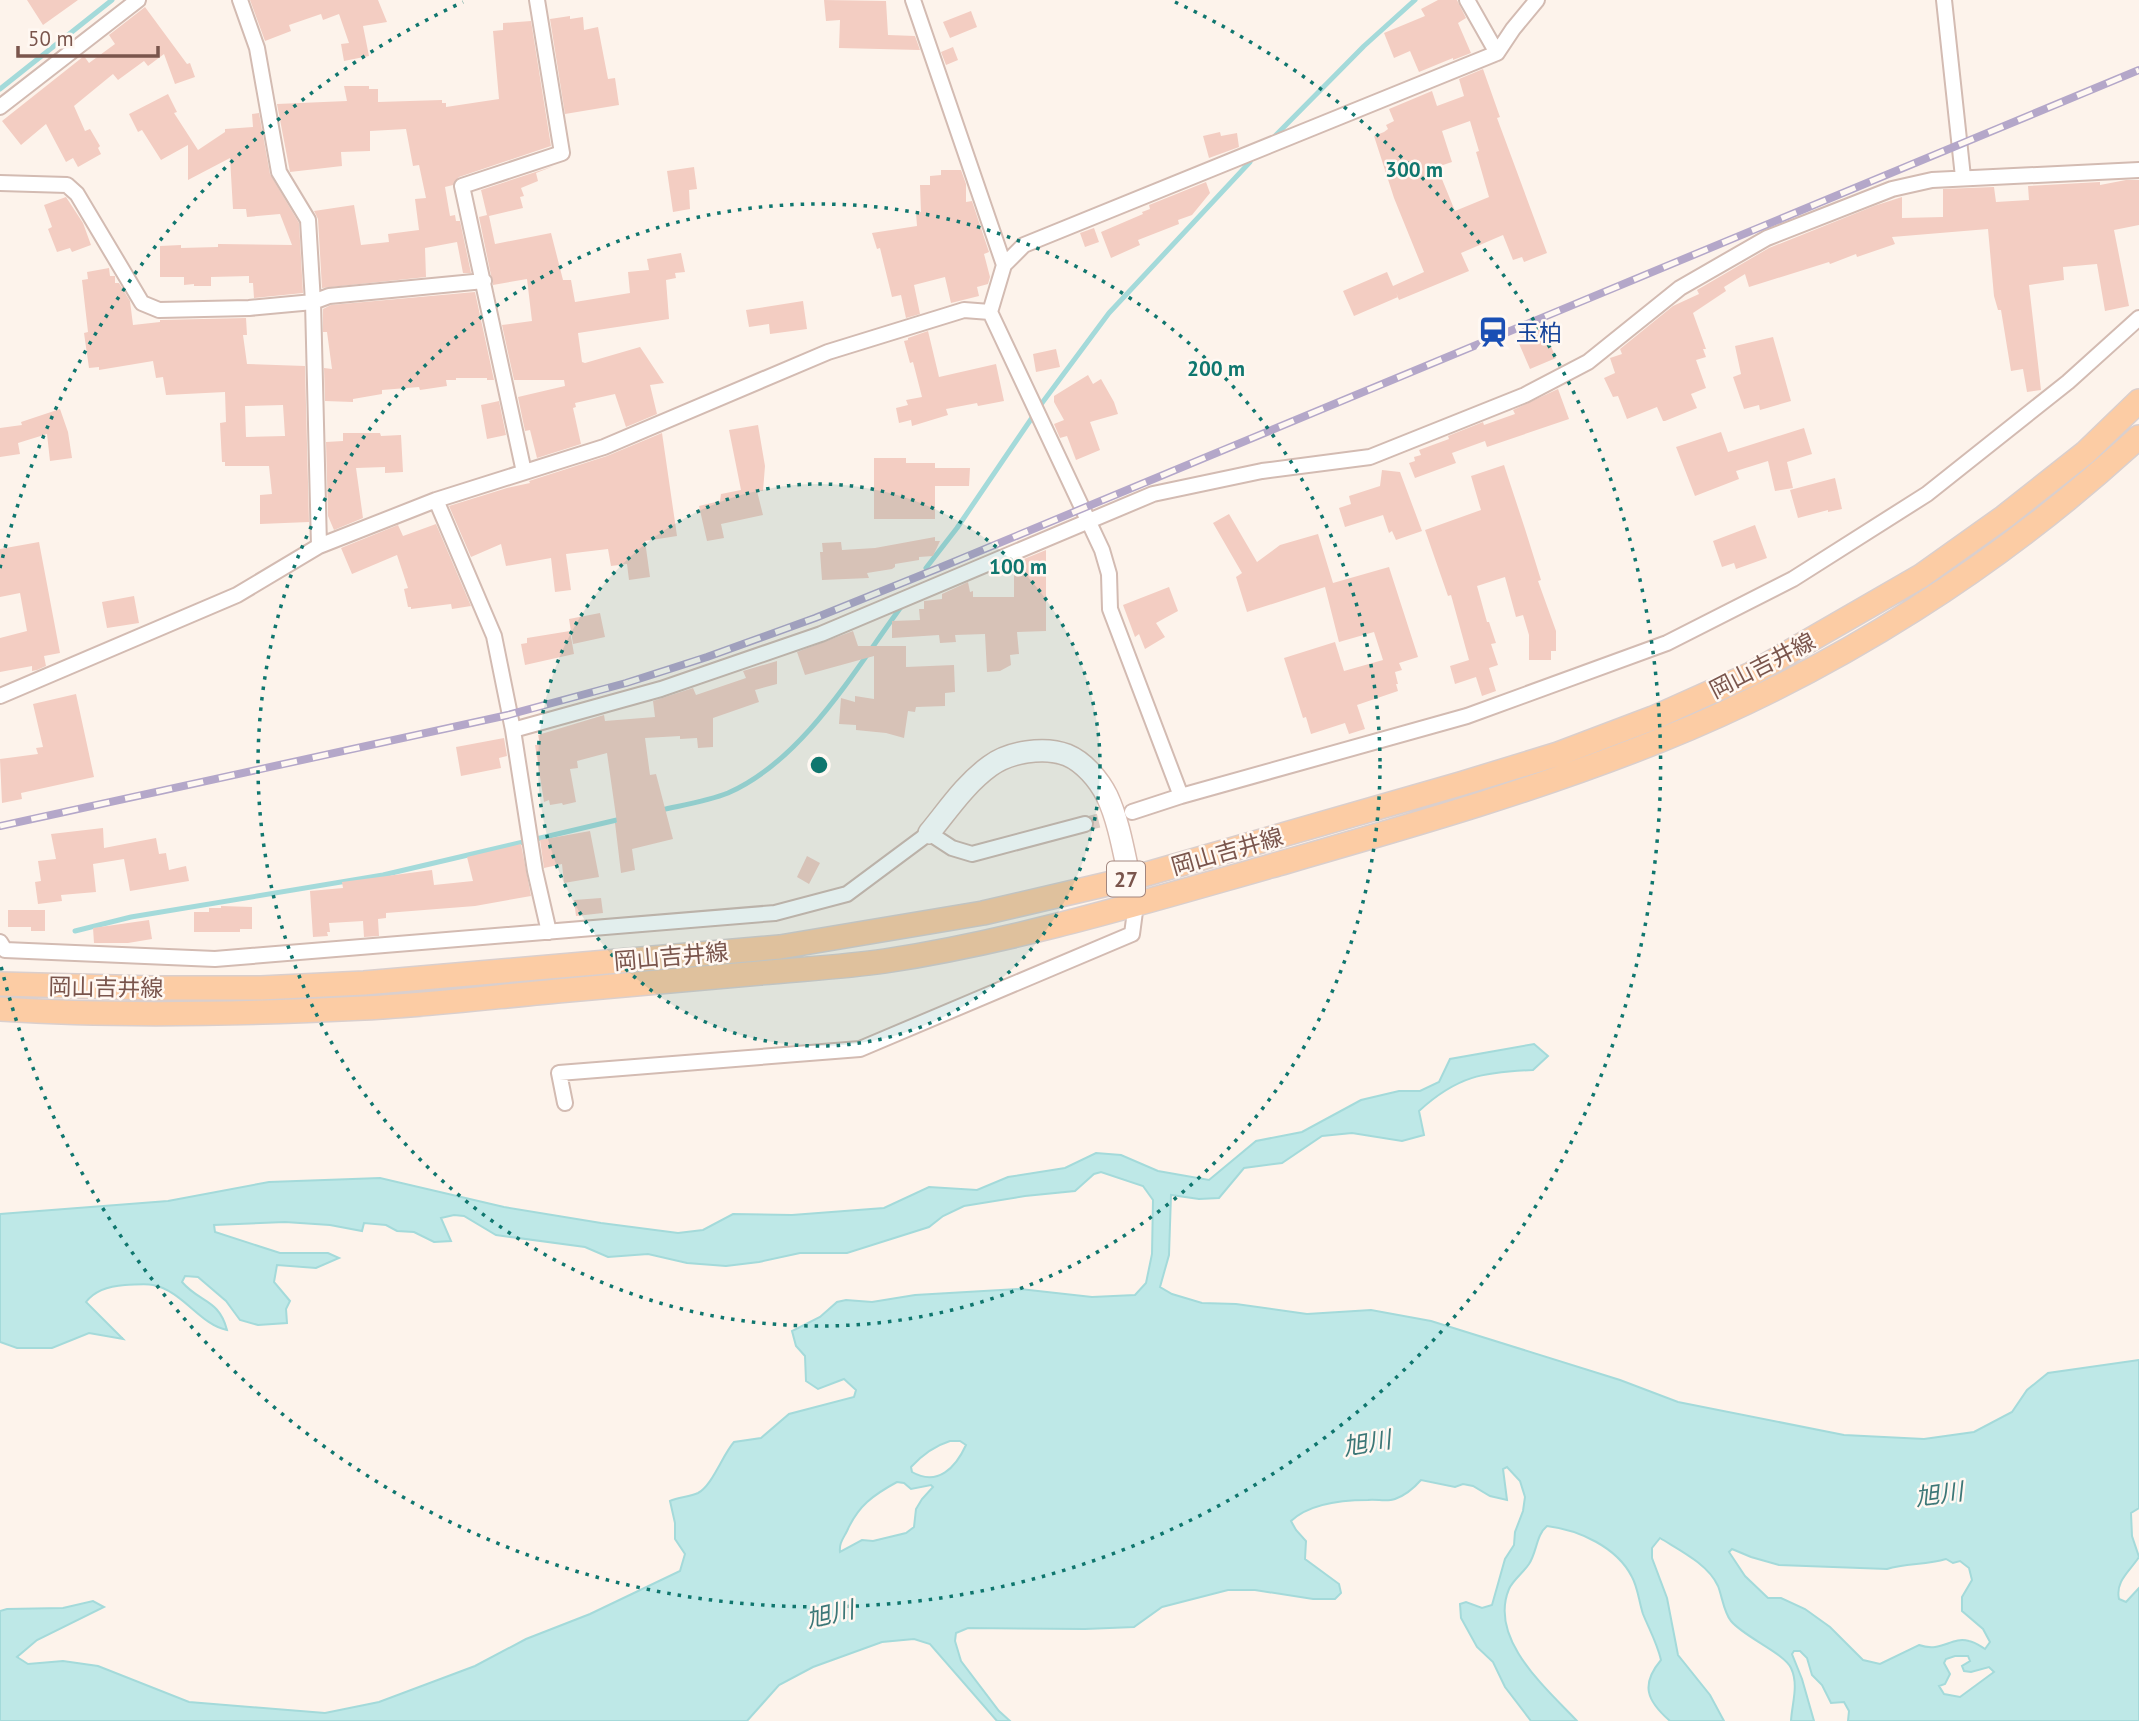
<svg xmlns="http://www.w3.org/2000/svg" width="2139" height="1721" font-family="'PT Sans','Noto Sans JP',sans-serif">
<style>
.water{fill:#bee8e7;stroke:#a4dada;stroke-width:2;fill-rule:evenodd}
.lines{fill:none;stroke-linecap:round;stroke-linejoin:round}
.stream{stroke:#a4dada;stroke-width:5}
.building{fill:#f3cdc2;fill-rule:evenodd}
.street-tunnel{stroke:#dcccc3;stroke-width:14;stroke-dasharray:14 7;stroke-linecap:butt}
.street-casing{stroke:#d3bbb2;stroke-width:18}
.secondary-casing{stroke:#d8bcb2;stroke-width:24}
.primary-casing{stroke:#dacfcd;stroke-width:26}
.street{stroke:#fff;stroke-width:14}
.secondary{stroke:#fff;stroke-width:21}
.primary{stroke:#fccca4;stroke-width:23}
.rail-casing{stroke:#b4a7c9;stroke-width:8}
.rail{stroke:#fff8f2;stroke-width:5;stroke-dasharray:16;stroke-linecap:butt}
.ring{fill:none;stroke:#0f766e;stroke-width:3.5;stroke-dasharray:3.5 7}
.labels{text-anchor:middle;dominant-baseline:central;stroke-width:5;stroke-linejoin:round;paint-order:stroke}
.shield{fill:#fff8f2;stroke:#a2867e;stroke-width:2}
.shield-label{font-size:21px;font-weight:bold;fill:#7a554c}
.transit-label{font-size:23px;fill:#164399;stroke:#fff8f2;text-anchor:start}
.street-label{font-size:23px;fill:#7a554c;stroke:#fff8f2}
.water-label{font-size:24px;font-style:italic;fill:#3c7777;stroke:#fff8f2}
.centre{fill:#0f766e;stroke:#fff8f2;stroke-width:3.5}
.ring-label{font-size:21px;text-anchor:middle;font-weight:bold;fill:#0f766e;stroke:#fff8f2;stroke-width:5;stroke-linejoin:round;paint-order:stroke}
</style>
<rect width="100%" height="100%" fill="#fdf3eb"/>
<path class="water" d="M1534,1044L1548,1056L1533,1070C1483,1072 1457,1076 1419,1111L1424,1135L1402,1141L1352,1133L1322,1136L1282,1163L1244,1168L1219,1198L1199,1199L1171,1195L1169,1255L1160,1287L1172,1294L1202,1303L1236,1304L1307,1314L1371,1310L1431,1321L1620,1380L1678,1402L1844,1435L1924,1439L1974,1432L2012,1412L2027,1390L2048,1373L2139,1360V1508L2131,1513L2132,1536L2139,1557C2130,1571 2115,1581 2119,1599L2126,1602L2139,1588V1721H1848L1849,1711L1844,1702L1831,1703L1822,1685L1812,1675L1807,1658L1800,1651H1794L1792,1654L1802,1679L1814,1721H1791C1792,1703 1799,1685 1791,1668C1784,1653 1744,1637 1731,1621C1724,1613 1722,1596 1718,1586C1708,1564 1679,1550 1660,1538L1652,1548V1558L1667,1598L1678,1655L1710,1695L1724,1721H1670C1647,1701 1640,1685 1661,1660C1657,1643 1649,1629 1643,1614C1639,1602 1638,1588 1632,1577C1617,1547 1579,1530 1547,1526C1536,1535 1537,1552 1529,1564C1523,1573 1513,1580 1509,1589C1488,1639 1547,1689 1577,1721H1531L1505,1687L1493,1662L1477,1647L1461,1618L1460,1604L1466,1602L1482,1608L1492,1605L1505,1559L1514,1545L1515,1532L1523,1511L1525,1497L1520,1481L1507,1467L1503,1469L1507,1500L1490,1496L1473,1486L1463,1484L1455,1487L1421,1480C1414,1488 1406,1495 1395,1499C1387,1502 1377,1499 1368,1500C1343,1500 1310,1503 1291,1521L1296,1530L1306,1541L1305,1559L1339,1584L1341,1593L1335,1599H1313L1255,1590H1228L1162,1607L1134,1627L1085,1629L968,1628L956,1633L955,1641L961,1661L999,1711L1010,1721H997L930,1644L914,1639L882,1642L813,1667L779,1685L747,1721H0V1611L7,1609L63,1608L93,1601L104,1607L37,1640L17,1657L28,1664L63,1661L98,1666L189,1702L325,1713L379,1702L475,1666L526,1639L590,1614L680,1571L685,1554L675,1539V1523L670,1501C678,1497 689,1497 698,1493C712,1486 723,1454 734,1442L761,1438L789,1414L854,1397L856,1390L844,1379L818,1389L806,1381L805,1356L796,1346L792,1331L820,1317L837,1302L846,1300L872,1302L915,1295L1020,1289L1092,1297L1135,1295L1146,1283L1152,1254L1153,1200L1143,1186L1101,1172L1094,1174L1075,1191L1025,1196L964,1206L943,1216L929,1227L847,1253H800L759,1262L726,1266L687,1263L648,1254L608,1257L585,1247L496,1235L464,1216L454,1215L441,1218L451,1241L434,1242L414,1232L397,1231L386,1225L364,1223L362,1231L330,1225L285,1222L214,1225L215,1232L280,1253H328L339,1258L316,1268L277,1265L274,1282L290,1301L286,1309L287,1323L258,1325L240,1320L226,1301L198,1277L185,1276L182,1282C200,1303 219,1299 227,1330C200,1325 183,1291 153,1285C145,1283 134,1285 125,1285C110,1286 95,1290 86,1302L123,1339L89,1333L52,1348H17L0,1342V1214L168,1201L269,1182L380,1178L504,1207L601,1223L678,1233L703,1230L733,1214L792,1215L884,1208L929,1187L977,1190L1008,1177L1065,1168L1096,1153L1121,1155L1158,1171L1209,1180L1256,1141L1302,1132L1361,1100L1399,1091H1420L1439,1082L1450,1059ZM950,1441H960L966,1445C956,1467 938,1487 912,1472L911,1467C923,1454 934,1446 950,1441ZM897,1482L904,1483L911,1489L931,1485L933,1487L922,1499L916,1509L914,1527L906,1533L873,1541L862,1540L840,1552C839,1543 843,1539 847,1531C858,1506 873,1495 897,1482ZM1732,1549L1751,1557L1779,1565L1887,1569C1906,1563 1926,1565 1946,1559L1953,1563L1960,1561L1969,1568L1972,1580L1962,1597V1611L1983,1629L1990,1642L1985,1649C1980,1646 1975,1642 1969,1641C1951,1636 1942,1653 1919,1645L1880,1664L1863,1660L1830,1627L1805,1609L1781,1598H1768L1745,1576L1729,1552ZM1955,1656H1968L1970,1661L1962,1666L1964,1671L1971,1672L1989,1667L1994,1672L1960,1697L1944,1694L1939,1686L1945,1684L1950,1674L1944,1663L1946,1659Z"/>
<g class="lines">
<path class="stream" d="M0,89L112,0
M1275,136L1364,46L1415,0
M926,568L957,528L1042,403L1109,313L1250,162
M661,810C683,805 708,801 728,793C803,760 854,671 901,607
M75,931L131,917L383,875L621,819"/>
</g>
<path class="building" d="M27,0H78L43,25Z
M250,0H378L387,22L363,26L369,56L344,61L341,44L349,43L339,14L323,20L321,14L289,25L291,31L265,41Z
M824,0L886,1L888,35L915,36L920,50L839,48L840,20L826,21Z
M1438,0H1457L1466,18L1458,23L1471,53L1453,60V58L1419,72L1410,51L1394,58L1384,33L1425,16L1421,9Z
M145,7L187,64L190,63L195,77L175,84L164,54L148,66L144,61L118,80L113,74L74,106L85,131L90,129L100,146L98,148L101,154L78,167L73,158L66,162L46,124L21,145L2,121L84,56L89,63L115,44L109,35Z
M971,11L977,27L950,38L943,22Z
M570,16V19L583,17L584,30L598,27L608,79L615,78L619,105L565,114L550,19Z
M531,21L551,146L459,177L453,185L445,187L450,216L455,215L456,221H460L471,273H463L457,242L425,248L426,277L322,288L318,219L314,211L354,205L361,245L389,242L388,234L419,230L415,199L426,198L419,165L413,166L406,129L370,131V151L341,152L342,166L290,172L277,104L347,101L344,86H369V89H378V102L442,100V103H446V107L499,99L493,31L503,30V23Z
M953,47L958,60L946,65L941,52Z
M1483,69L1500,117L1497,118L1547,253L1524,262L1522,257L1513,260L1503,235L1461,253L1469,271L1399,300L1396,293L1398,297L1354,316L1343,291L1387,272L1393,286L1424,272L1394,198L1374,136L1384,132L1388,129L1386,125L1394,121L1389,109L1432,91L1437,106L1464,96L1459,79ZM1470,121L1479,151L1476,152L1489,197L1455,211L1437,167L1452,162L1442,131Z
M168,94L177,112L174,113L198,150L225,132V129L253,127L252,114L259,113L270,174L299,223L303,293L254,298L253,283H249V276L211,277V286H194V284L184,285V277H160V246L181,245V248L218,247V244L292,245L280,214L247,217L246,209H233L230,158L188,180V145L161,160L142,130L138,132L129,114Z
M1220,132L1221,136L1237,133L1239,147L1209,158L1203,136Z
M554,166L536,173L538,181L521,188L524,196L520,197L523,208L489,216L495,244L551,233L563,280H571L575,302L630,293L628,272L649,270L647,259L681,253L685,272L675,273L676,278L666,280L669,319L578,333L582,362L585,363L640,347L664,383L650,385L657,414L626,427L615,394L575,403L576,407L573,408L581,444L537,458L530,430L525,431L518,397L565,386L564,380H514L502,325L532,321L527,279L493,285L479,217L487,215L481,190Z
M694,167L697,189L689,190L690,209L673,212L667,171Z
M941,170H961L966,184V202L972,201L989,252L984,254L990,277L988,284L977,287L979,296L951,303L945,277L914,285L920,314L906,318L901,295L892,297L880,248L877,249L872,233L917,226L916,213L921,212L920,185H930V176L941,175Z
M2126,180H2139V225L2114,230L2129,306L2105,311L2097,264L2063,267L2064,280L2029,285L2041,390L2027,392L2023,369L2011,371L2001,310H1998L1994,296L1988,229L1892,237L1895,244L1857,257L1856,254L1830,264L1829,262L1749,287L1745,274L1724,287L1726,291L1693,313L1706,349H1703L1706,357L1696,360L1706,388L1691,394L1697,408L1665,421H1663L1657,407L1627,419L1618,396L1613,397L1604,378L1615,373L1610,358L1622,354L1620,349L1673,306L1699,294L1697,290L1769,248L1874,206L1902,197V218L1943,217V189L1994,187L1996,202L2029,200L2028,186L2100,182V185Z
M1206,182L1210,193L1192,215L1178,220L1179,224L1138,240L1140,245L1111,258L1101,232L1143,214L1142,212L1150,209L1149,205Z
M66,197L83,223L91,245L72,252L70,248L57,252L48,229L52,227L44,205Z
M1094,228L1099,242L1085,247L1080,233Z
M109,268L110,276H115V283H119L130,301L133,325L160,322V320L246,318L247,335H243L247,364L305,366L309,522L260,524V495L272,494L269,466H225V462H222L220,423L226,422L225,392L166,395L163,377L156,378L153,361L99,370V367L89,368L84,333L88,332L82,280L88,279L87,272ZM283,405L285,436L246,437L245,406Z
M475,292L494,380H487V378H456V380H446L447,386L420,390L419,387L382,390V394L353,399V402L325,401L324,368L332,369L327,332H323V309L331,305Z
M803,301L807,329L770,334L769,324L749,327L746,310Z
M1543,328L1556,358L1530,369L1517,339Z
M928,331L939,377L996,364L1004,401L978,406L977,403L946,409L948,415L912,426L911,420L899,423L896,408L908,405L906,400L922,397L913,362L910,363L904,341L908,340V338Z
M1773,337L1791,401L1760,410L1759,405L1744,409L1733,377L1741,374L1735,346Z
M1056,349L1060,367L1036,372L1033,354Z
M1088,375L1093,384L1101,379L1114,402L1118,414L1090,422L1100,450L1076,460L1067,436L1060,438L1054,424L1064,420L1054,402V396Z
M1558,389L1569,419L1487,447L1485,441L1452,453L1456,463L1415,478L1409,463L1415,461L1414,457L1421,455L1419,450L1449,439L1448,436L1483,422L1484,425L1515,414L1513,410Z
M499,401L506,435L487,439L481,405Z
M60,409L68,432L72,458L50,461L47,434L18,443L20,454L0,457V428L22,425L21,422Z
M758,425L765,466L763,491H757L763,515L721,524L724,538L707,541L699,506L720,501L721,494L741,490L729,430Z
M1804,428L1812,454L1787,462L1793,488L1775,491L1768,461L1736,471L1739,479L1695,496L1676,447L1721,432L1728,452Z
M343,433H380L381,436L401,435L403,472L385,473V467L356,468L363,518L334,530L328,516L326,442L343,441Z
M662,433L677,536L645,541L650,577L629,580L627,564L611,566L608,549L566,554L571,590L555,592L551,558L506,566L501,544L471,557L449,506L507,488L530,483L529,481L607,456Z
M874,458H906V463H935V468H970L969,486H935V519H874Z
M1504,465L1525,529L1541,580L1538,581L1556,631V651H1551V660H1529V635L1523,615L1516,617L1505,577L1477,586L1487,622H1489L1496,643L1491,644L1498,665L1489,668L1496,691L1482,696L1476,677L1455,684L1450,666L1469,660L1451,595L1448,596L1425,530L1481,510L1471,476Z
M1382,470L1400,472L1422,531L1396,540L1392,531L1389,533L1383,515L1345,527L1339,508L1351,504L1349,496L1380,486Z
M1835,478L1842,509L1828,512V510L1798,518L1790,490Z
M1229,514L1257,562L1280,545L1318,534L1333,583L1389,567L1418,657L1399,663L1402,670L1395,672L1398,684H1396L1398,691L1357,705L1365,729L1349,734L1345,723L1311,734L1306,717L1303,718L1284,658L1335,642L1344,671L1383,660L1374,632L1339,642L1325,587L1247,612L1236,577L1242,573L1213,523Z
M436,524L471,606L452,609L451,604L411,609V607H408L404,589L408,588L397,555L352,574L341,548L398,525L403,536Z
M1755,525L1767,558L1736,569L1734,563L1722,567L1713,541Z
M935,537V541H940L933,556L919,557V560L895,564V567L892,569L867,573L869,578L822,580L820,552H823L822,543L841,542L842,550L875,548Z
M39,542L60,653L44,656L46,666L37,670L32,671V666L0,672V638L27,631L20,593L0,597V549Z
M1046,550V631L1017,632L1019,654L1010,655L1011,665L1000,671L987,672L985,634L955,635L956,642L940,643L939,635L892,638V621L920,620L919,609H924V601L942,599V594L968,582L970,592L973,591V597H1014V565H1020L1019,561Z
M1169,587L1178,611L1156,623L1165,637L1145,649L1139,634L1135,637L1123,605Z
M134,596L139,623L107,628L102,602Z
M600,613L605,637L573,644L569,619Z
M570,631L574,654L525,665L521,644L527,643V638Z
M853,631L858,646H906V667L954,665L955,692L945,693V706L916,707L915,712L908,711L904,738L886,733L856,730V725L839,724L841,698L855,702V696L874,699V656L805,675L797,652Z
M777,661V684L755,690L759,702L713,718V747L698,748L697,738L680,739V736L645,738L650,775L656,774L673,839L632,849L635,870L621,873L615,823H617L607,753L577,761L578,768L570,769L576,802L563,805L562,803L550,805L549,800L544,802L535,745H540L538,735L604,715L605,721L655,717L653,701L693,688L696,695L746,678L743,671Z
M76,694L94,777L21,793L22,799L2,803L0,759L38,754L36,748L43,747L33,704Z
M504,738L507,756L499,758L501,768L461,776L456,747Z
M103,828L104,848L156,838L159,854L166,853L169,870L186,866L189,881L130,891L124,859L93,864L96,892L61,895L62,901L38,904L35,882L41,881L38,861L56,859L51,834Z
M590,831L599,877L564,883L562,864L544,868L540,840Z
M521,844L531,896L475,906L386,913V918L378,919L379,936L364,937L363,921L329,923L330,932H327L328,936L313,937L310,891L343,888L342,882L432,870L434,885L473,881L467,857Z
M807,856L820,863L809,884L797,877Z
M601,898L603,913L576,916L574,900Z
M221,906L252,907V929H240V932H194V912H209V908H221Z
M8,910H45V931H31V927H8Z
M149,920L152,939L128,943H94L93,928Z"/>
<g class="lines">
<path class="street-tunnel" d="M1085,824L1121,815"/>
<g class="street-casing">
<path id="street" d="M240,0L257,48L279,172L308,220L313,302L319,546
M913,0L1004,265
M1467,0L1497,53
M1944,0L1963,177
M0,107L138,0
M0,183L67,185L77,194L142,303L159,310L249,308L313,302L329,296L484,281
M524,472L462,186L562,153L537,0
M436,500L494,636L513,730L535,871L549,932
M0,696L237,595L319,546L436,500L604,447L828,352L964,310L990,312
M513,730L661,689L821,634L1153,494L1262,471L1370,457L1525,395L1588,362L1680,288L1767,238L1892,189L1932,180L2139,170
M1181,796L1110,609L1109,574L1102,550L990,312L1004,265L1024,245L1497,53L1513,29L1537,0
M1132,812L1181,796L1467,716L1667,643L1793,579L1927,494L2068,382L2139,318
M0,942L5,950L215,959L775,913L847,894L929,833L952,848L972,854L1085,824
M565,1103L559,1073L860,1049L1132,934L1136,904"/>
</g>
<g class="secondary-casing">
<path id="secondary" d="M929,833C948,810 965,784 990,766C1009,752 1044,746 1067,755C1084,762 1099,780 1107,796C1122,828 1126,870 1136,904"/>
</g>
<g class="primary-casing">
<path id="primary" d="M0,984L154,988H261L364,983L780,947L983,913L1129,879L1460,784L1558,754L1653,718L1751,674L1921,576L2004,517L2085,453L2139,401
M0,1009C121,1017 243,1014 364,1008C428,1005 492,997 557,991C625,985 693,979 760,973C802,969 844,967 885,961C1016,941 1144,902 1271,866C1403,828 1534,791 1661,740C1837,669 2000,565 2139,437"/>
</g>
<use href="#street" class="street"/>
<use href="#secondary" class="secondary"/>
<use href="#primary" class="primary"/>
<g class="rail-casing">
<path id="rail" d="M0,826L508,715L626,683L707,657L815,618L939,568L2139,70"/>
</g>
<use href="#rail" class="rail"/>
</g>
<circle cx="819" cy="765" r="281" fill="#0f766e" fill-opacity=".12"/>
<g class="ring">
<circle cx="819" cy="765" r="281"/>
<circle cx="819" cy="765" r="561"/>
<path d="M0 568A842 842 0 0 1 463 2M1175 2A842 842 0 1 1 0 962"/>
</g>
<defs>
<g id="station-bare" transform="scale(2.415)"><path d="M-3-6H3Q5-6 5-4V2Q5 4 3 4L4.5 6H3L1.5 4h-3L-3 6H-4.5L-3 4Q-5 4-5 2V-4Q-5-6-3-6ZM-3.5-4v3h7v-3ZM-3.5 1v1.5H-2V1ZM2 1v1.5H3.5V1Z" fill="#1a4fb4" stroke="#fff8f2" stroke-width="2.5" paint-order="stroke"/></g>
</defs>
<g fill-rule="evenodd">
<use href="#station-bare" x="1493" y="332"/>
</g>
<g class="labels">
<rect class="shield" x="1107" y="861.5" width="38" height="35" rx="5"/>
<g class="shield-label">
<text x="1126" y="879">27</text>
</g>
<g class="transit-label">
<text x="1516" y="332">玉柏</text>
</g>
<g class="street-label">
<text transform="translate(1762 665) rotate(-27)">岡山吉井線</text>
<text transform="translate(1227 851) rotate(-16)">岡山吉井線</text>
<text transform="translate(671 956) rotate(-5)">岡山吉井線</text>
<text transform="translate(106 987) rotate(1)">岡山吉井線</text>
</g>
<g class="water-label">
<text transform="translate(1367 1443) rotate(-10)">旭川</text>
<text transform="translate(1939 1494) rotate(-8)">旭川</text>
<text transform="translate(830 1614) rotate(-13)">旭川</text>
</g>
</g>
<circle cx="819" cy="765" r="10" class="centre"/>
<g class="ring-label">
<text x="1414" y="177">300 m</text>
<text x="1216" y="376">200 m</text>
<text x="1018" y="574">100 m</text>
</g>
<path d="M18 46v10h140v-10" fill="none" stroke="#7a554c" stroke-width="3.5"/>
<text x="28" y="46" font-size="21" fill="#7a554c" stroke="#fff8f2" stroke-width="5" paint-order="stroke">50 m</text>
</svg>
